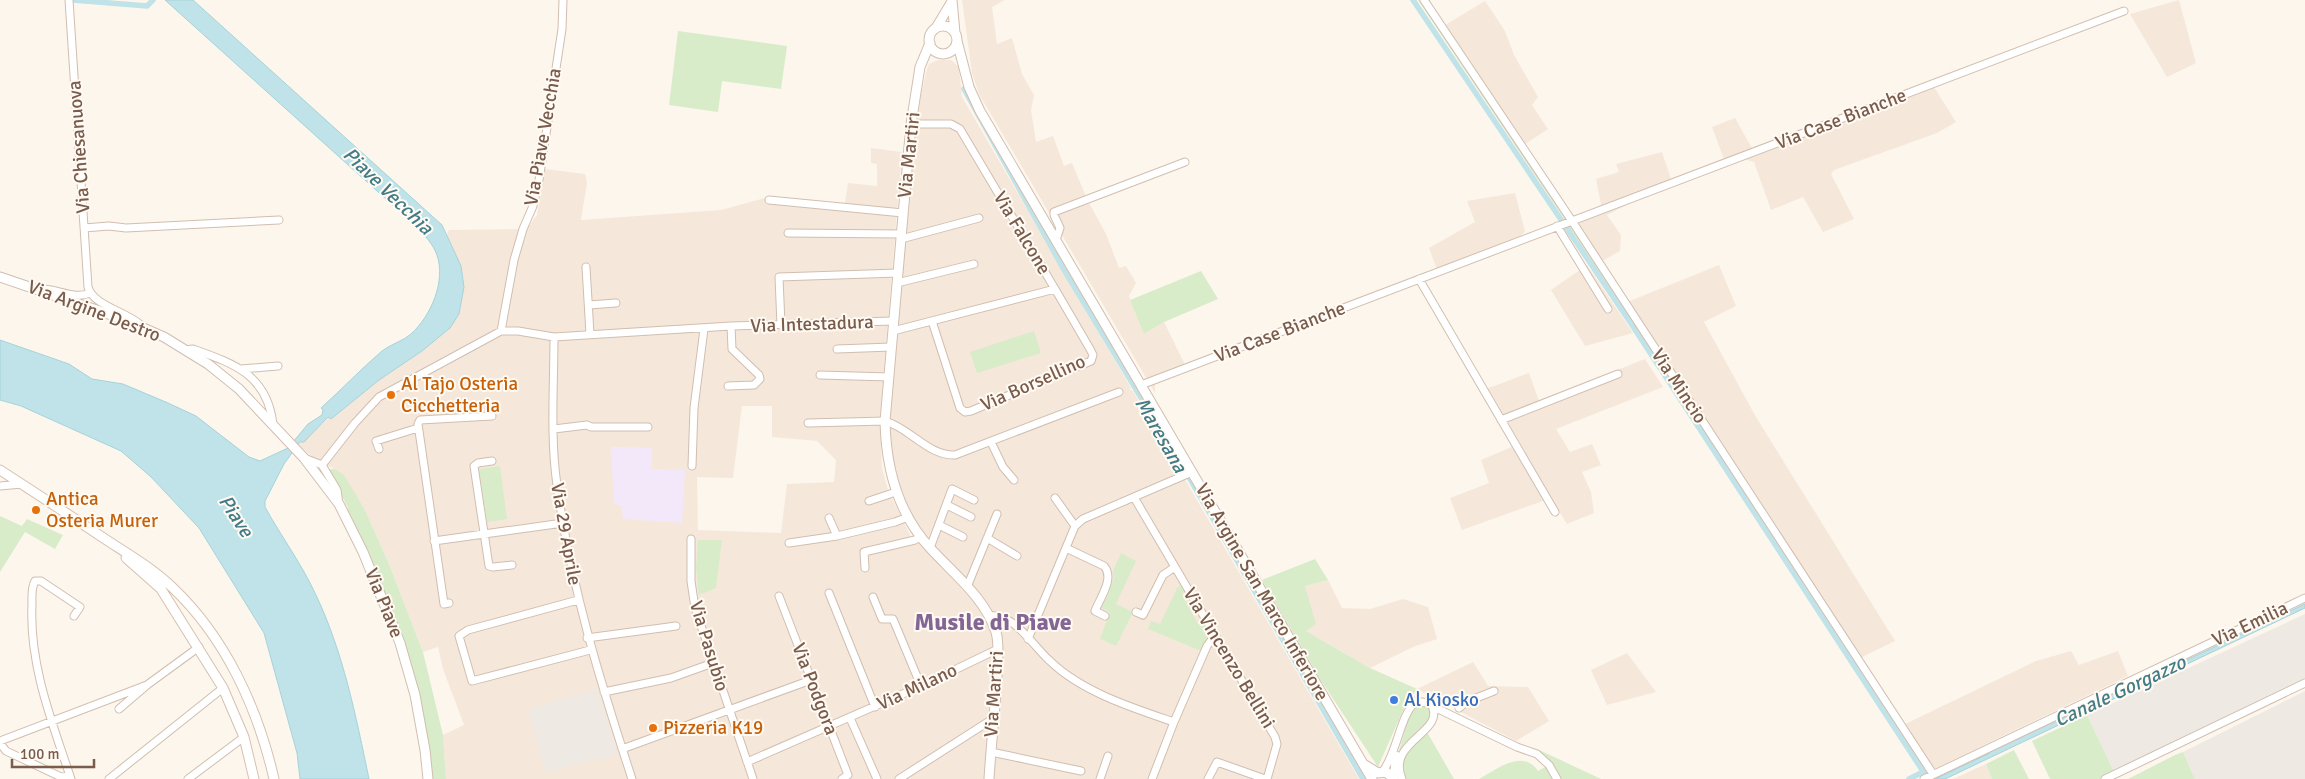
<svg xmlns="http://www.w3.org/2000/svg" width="2305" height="779" font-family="Signika,sans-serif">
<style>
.residential{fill:#f5e8da;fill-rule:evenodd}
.industrial{fill:#efe9e4}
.education{fill:#f3e8fa}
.green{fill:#d8ecc9}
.water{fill:#bfe3e8;stroke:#a5d3da}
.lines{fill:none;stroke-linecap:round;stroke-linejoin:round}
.canal{stroke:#bfe3e8;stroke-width:5.5}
.minor-casing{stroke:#d1beb0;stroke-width:9}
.tertiary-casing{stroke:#d1beb0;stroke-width:11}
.secondary-casing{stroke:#d6c0b0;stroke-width:11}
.minor{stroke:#fff;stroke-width:7}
.tertiary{stroke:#fff;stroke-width:9}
.secondary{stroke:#fff;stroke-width:9}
.food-dot{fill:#e8710a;stroke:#fffaf3;stroke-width:2}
.shop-dot{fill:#3f7fe0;stroke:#fffaf3;stroke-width:2}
.labels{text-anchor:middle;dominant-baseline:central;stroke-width:4;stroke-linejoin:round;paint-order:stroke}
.street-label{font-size:19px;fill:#7a5c4d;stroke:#fffaf3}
.food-label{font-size:19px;fill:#c56008;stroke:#fffaf3;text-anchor:start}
.shop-label{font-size:19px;fill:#366cbe;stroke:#fffaf3;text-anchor:start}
.water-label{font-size:20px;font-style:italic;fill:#437c86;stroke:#fffaf3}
.district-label{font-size:24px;font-weight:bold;fill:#846695;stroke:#fffaf3}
</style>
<rect width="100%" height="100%" fill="#fdf6ec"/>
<path class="residential" d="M962,0H1005L992,7L997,44L1012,38L1022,74L1034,95L1031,110L1036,142L1053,136L1064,166L1072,163L1087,199L1106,234L1119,268L1126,266L1136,283L1129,296L1144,334L1164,322L1188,371L1155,384V393L979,94L972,73Z
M2179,0L2196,63L2167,77L2130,14Z
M1485,1L1505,31L1514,55L1538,97L1532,105L1548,129L1521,147L1442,27Z
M938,60H951L959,67L962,97L1131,388L1129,389L1133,391L1158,433L1359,779H993L1003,648L1000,627L992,611L982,597L933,547L910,516L892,469L889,416L914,142L921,95L927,69L929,64Z
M1932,84L1956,122L1937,133L1834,170L1831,174L1854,219L1823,232L1803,197L1771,210L1754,162L1737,157L1725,162L1712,127L1735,118L1753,150Z
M871,148L902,152L880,418L882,468L888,490L910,535L965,588L990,626L994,643L995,664L986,779H446L443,735L464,725L443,669L438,647L423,652L389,564L365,510L342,475L335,469L317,461L298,444L304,442L329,417L331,419L379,380L422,351L450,328L459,314L464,287L461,266L446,236L449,230L527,229L537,215L545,169L585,174L587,183L581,220L721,210L769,197L845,203L848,183L877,186V164L871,163ZM742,406H772V437L817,441L836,460L834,482L787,484L781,533L698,530L697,477L733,478Z
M1662,152L1672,182L1607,215L1621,235L1620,251L1599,263L1571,222L1601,205L1596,179L1619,172L1616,164Z
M1515,193L1525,231L1517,241L1439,275L1429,248L1475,222L1467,201Z
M1587,265L1633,333L1585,346L1551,290Z
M1719,265L1736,306L1704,322L1756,417L1895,641L1858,659L1625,303Z
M1645,359L1663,387L1556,429L1570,452L1592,444L1601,465L1582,472L1591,492L1594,513L1567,524L1551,498L1462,530L1450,498L1489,483L1481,460L1516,445L1486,389L1529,373L1539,401Z
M1328,580L1342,608L1370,609L1403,599L1428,607L1437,639L1413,647L1370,668L1306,631L1305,586Z
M2071,651L2079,665L2118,651L2128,676L1930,771L1901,726L2036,661Z
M1627,653L1656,692L1607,705L1591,670Z
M1473,662L1488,686L1528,687L1549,721L1516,741L1417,689Z
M1986,764L1992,779H1953Z"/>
<path class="industrial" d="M2305,614V679L2114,772L2087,715Z
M597,689L618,754L545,772L528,709Z
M2305,691V779H2195L2183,752Z"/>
<path class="education" d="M611,447L652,448V469L685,470L682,523L623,519L621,506L614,504Z"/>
<path class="green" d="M1418,0H1422L1569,222L1567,223Z
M678,31L787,46L781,89L722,81L718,112L669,105Z
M1571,226L1927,769L1930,776L1928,777L1578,240L1569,227Z
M1201,271L1218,299L1164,322L1144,334L1130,300Z
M1034,331L1041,353L977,373L970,352Z
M500,466L507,519L487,522L479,469Z
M328,469H335L344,475L365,510L389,564L423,652L443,735L446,779H430L416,683L346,513L348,508Z
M0,516L22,526L27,519L63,535L55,549L25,532L0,572Z
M698,540H722L716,588L699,595L696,568Z
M1121,553L1136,561L1116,604L1133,612L1116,646L1100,639L1110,612L1102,608L1114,578L1113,571Z
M1315,559L1328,580L1305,586L1316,624L1306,631L1370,668L1417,689L1405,706L1378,767L1320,679L1262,580Z
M1182,584L1185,590L1182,594L1198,624L1204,623L1210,631L1201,651L1148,629L1151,621L1160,624L1177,588Z
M1420,704L1429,707L1432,717C1423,730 1408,737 1399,751L1410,712Z
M2087,715L2114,772L2101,779H2050L2032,741Z
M1427,732L1454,779H1404C1395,759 1414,744 1427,732Z
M1537,749L1601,779H1479C1497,769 1523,748 1538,771L1547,766Z
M2014,750L2029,779H1992L1986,764Z
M2183,752L2195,779H2128L2175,755Z"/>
<path class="water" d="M165,0H193L442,225L461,266L464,287L459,314L450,328L422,351L379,380L331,419L328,417L304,442H300L284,464L265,501V507C281,536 301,563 315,593C343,651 356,716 369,779H300L297,753L264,633L199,528L151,477L121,451L21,406L0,400V340L69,364L92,379L123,384L168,403L196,416L249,457L260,461L288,448L308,424L322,415L323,410L321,408C341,390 361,369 382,351C391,344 403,341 411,334C431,316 446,281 437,255C433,244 425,236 417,227Z
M2305,604V608L1945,779H1935Z"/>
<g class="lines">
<path class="canal" d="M73,0L147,6L153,0
M1413,0L1632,325L1928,779
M964,89L1063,268L1190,479L1363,779
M2091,703L2126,688
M1992,752L2055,720
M1909,779L1923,772"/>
<g class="minor-casing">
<path id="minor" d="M69,0L88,287C93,306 128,312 142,326
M1424,0L1572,221L1933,774
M769,200L903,213
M1557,226L1608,309
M84,228L109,226L126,228L279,220
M788,233L901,234
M901,239L979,218
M1056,240L1060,228L1054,215V212L1185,162
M586,267L590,334
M1419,279L1555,512
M897,283L974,264
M42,289C58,289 74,300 90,293
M589,305L616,303
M932,321L960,408L965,412L971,411L1091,361L1093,355L1090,349L1055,289
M781,325L779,277L898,273
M501,331L514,260L523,229L533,206L539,180L562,29L563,0
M893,331L1055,289L960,129L951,124H911
M554,337C554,386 550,437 557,485C571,587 600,681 632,779
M837,349L891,347
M185,350L193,349C235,364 267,375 273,424
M241,369L278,366
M820,375L889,377
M1141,385L2124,11
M728,386L754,385L760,379L759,375L732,349L731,326
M1501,420L1618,374
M808,423L885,421C910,428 928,456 955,455L1119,392
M554,429L587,425L591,427H648
M991,442L1003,467L1014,480
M379,449L376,441L418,428
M304,458L322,465
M492,461L478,463L474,466L489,566L493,567L512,565
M692,466L694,408L704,329
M0,486L22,484
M1055,498L1075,526
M1135,499L1275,737L1277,744L1267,779
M869,501L896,492
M339,504L337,490L322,465L355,423L379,397L501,331H518L554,337L731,326L893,321
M947,505L971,517
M829,518L837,536L895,522L908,517
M939,525L963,537
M987,538L1017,556
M691,539V581L695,608L753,779
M434,541L563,523
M789,543L837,536
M930,548L952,489L974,500
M1066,548L1104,566C1115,578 1100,598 1095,611L1105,616
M865,568L864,552L915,540L920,537
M967,587L997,514
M829,593L875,707
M779,596L848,775L842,779
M873,597L882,619H893L921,686
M578,600L468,630L459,636L472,681L590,650
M449,603L444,604L418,424L420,420L492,416
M1136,612L1143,615L1163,575L1175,567
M990,616C1013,612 1034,647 1050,661C1082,692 1133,708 1174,722L1207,646L1215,635
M587,638L676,626
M1028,639L1075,526L1083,519L1192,472
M604,692L671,678L713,663
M1459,708L1466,702L1494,691
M119,709L147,685L199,647
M850,718L877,779
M0,741L147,685
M0,743L6,751L61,777L70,776
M622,749L811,680
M991,752L1081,771
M747,762L921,686L998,649
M1383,771C1398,751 1399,717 1416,701L1427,703L1432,706
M1393,777L1396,755
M71,779C52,722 29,665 32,604C32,596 31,588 35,581H41L80,607L74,616
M109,779L223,688
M188,779L244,737
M899,779L994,718
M1100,779L1108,756
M1152,779L1174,722
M1208,779L1217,762L1265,779
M1402,779C1386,741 1445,733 1432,706L1517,747L1537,754L1549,765L1557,779
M1924,779L2305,598
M2105,779L2305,683"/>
</g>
<g class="tertiary-casing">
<path id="tertiary" d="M952,0L955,33
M929 40a14 14 0 1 1 28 0a14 14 0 1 1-28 0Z
M936,28L951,3
M957,41L969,87L980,111L1372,779
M930,43L920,67L911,124L885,421C886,468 898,514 931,549C955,575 985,598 996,632C1000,646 997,662 997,677C995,711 991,745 989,779
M0,277L123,319L164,337L208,364L239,389L304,458L339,504L363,552L400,643L415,695L425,750L428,779
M1365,765L1378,773L1386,772L1394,779"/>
</g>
<g class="secondary-casing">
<path id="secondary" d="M0,470C34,492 68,514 102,537C126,553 151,567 172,587C226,638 258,709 274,779
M126,558L161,589L223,688L244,737L254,779"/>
</g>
<use href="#minor" class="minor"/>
<use href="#tertiary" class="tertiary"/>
<use href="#secondary" class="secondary"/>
</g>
<g class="food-dot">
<circle cx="391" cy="395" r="5"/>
<circle cx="36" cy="510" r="5"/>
<circle cx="653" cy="728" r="5"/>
</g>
<circle class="shop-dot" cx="1394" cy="700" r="5"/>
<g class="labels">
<g class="street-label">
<text transform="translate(1841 119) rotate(-21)">Via Case Bianche</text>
<text transform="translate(543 137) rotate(-80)">Via Piave Vecchia</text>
<text transform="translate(79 147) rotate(-94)">Via Chiesanuova</text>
<text transform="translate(909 155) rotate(-84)">Via Martiri</text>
<text transform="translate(1022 233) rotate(59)">Via Falcone</text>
<text transform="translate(94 311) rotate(21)">Via Argine Destro</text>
<text transform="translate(812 324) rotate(-2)">Via Intestadura</text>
<text transform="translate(1280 332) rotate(-21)">Via Case Bianche</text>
<text transform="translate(1033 383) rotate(-24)">Via Borsellino</text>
<text transform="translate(1679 386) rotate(57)">Via Mincio</text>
<text transform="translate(566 534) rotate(80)">Via 29 Aprile</text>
<text transform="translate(1262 592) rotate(60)">Via Argine San Marco Inferiore</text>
<text transform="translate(384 603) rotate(68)">Via Piave</text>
<text transform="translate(2250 624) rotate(-25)">Via Emilia</text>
<text transform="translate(709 646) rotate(73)">Via Pasubio</text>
<text transform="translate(1229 658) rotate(59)">Via Vincenzo Bellini</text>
<text transform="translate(917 687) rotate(-25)">Via Milano</text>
<text transform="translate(815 689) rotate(69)">Via Podgora</text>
<text transform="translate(994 694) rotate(-86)">Via Martiri</text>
</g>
<g class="food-label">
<text x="401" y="384">Al Tajo Osteria<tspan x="401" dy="22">Cicchetteria</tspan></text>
<text x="46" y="499">Antica<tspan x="46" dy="22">Osteria Murer</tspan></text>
<text x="663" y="728">Pizzeria K19</text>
</g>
<g class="shop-label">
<text x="1404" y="700">Al Kiosko</text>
</g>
<g class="water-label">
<text transform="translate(388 191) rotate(44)">Piave Vecchia</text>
<text transform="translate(1161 435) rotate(60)">Maresana</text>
<text transform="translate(236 516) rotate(57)">Piave</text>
<text transform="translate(2120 691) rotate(-25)">Canale Gorgazzo</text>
</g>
<g class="district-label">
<text x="993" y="622">Musile di Piave</text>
</g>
</g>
<path d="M12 759v8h82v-8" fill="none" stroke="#7a5c4d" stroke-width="2.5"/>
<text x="20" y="759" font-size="15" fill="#7a5c4d" stroke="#fffaf3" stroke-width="4" paint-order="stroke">100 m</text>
</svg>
